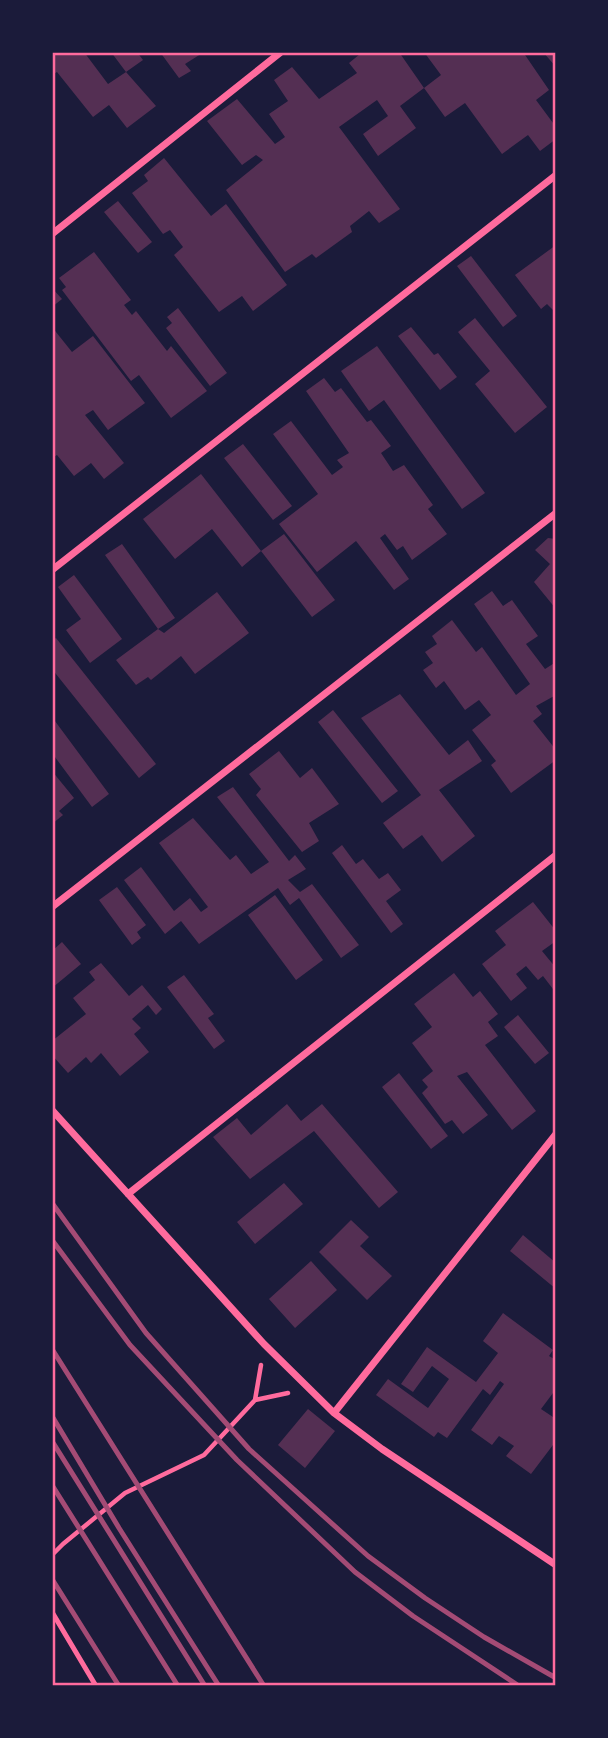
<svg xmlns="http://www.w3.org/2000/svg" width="608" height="1738" font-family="'Roboto Serif',serif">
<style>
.building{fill:#542f53}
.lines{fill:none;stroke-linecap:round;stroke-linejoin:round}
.path{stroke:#ff6b9d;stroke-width:4.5}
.service{stroke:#ff6b9d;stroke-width:5}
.minor{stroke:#ff6b9d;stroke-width:7}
.rail{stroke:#a44b75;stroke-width:5}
.neatline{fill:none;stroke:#ff6b9d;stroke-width:2.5}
</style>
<rect width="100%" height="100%" fill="#1b1b3a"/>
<path class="building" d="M52,52H84L108,84L126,72L156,106L127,128L109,105L93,117L57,72L52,75Z
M111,52H137L143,60L126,72Z
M160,52H204L185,64L191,71L179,78Z
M359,52H399L424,88L400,106L416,128L378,156L363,134L388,116L377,100L339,127L400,209L379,223L369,211L350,226L352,232L316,258L312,254L285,272L226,190L263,160L256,155L242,165L207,121L237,99L275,144L285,137L269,114L288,101L274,80L292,67L319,99L357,73L349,63L360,54Z
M424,52H523L549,90L536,100L556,127V139L540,151L528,135L502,154L465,103L445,117L424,88L441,75Z
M543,52H556V67Z
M164,158L211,216L226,204L287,285L253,311L242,296L219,312L174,255L183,247L170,230L163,234L132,193L148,181L144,175Z
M118,201L152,242L138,253L104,212Z
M556,245V313L547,304L541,309L515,275Z
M94,252L131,300L124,305L132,315L136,311L167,351L171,346L207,391L171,418L139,375L131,381L62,290L66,287L59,278Z
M471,256L517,316L503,327L457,266Z
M52,288L62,299L52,307Z
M178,308L227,373L210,386L166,328L172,323L167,317Z
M475,318L547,407L515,433L475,384L490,371L458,332Z
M52,327L72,352L93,336L145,403L108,430L93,410L85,415L124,463L104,479L91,463L74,476L57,455L52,458Z
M411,327L434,355L438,353L457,377L440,390L398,336Z
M377,346L485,493L462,509L384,400L369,411L341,371Z
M324,378L335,392L341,388L367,422L371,420L391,446L381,453L393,471L404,465L433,505L428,509L447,534L412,560L403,546L397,550L385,534L380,538L409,579L394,590L356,541L317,572L279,524L318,494L273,434L291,421L332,475L343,467L337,460L349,453L306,391Z
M243,444L292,506L273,520L224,458Z
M201,474L261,551L242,567L212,529L175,559L143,519Z
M284,534L335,600L312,617L261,551Z
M548,538L556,539V609L534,582L550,564L535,550Z
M122,544L175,618L158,629L164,633L217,592L249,633L195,674L181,656L151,680L148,677L136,685L116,660L158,629L105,555Z
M74,575L122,639L90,663L66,630L81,619L58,587Z
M492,591L503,606L512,600L538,636L526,644L545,669L556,662V695L536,706L542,714L533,721L556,750V760L511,793L491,765L496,761L472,730L491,715L479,700L465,710L444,681L436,688L423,670L433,663L425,652L437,644L432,636L452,620L476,652L482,647L516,695L530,684L474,604Z
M56,638L156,764L139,778L52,669V641Z
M400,694L449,755L468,740L482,761L439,790L475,836L442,862L422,835L403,849L383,823L421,795L361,718Z
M333,710L398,791L382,803L318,722Z
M52,717L109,794L92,807L52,753Z
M279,751L300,778L312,768L339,804L309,823L319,841L302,852L256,795L261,789L249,774Z
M52,771L74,798L59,811L63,815L52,824Z
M233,787L289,861L295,855L306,869L288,880L300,892L312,884L359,945L341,958L299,898L290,905L278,888L199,944L181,921L165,934L124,880L141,867L174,911L190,898L201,912L208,907L159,843L193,818L230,860L236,855L251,874L269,862L217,797Z
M342,845L356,864L363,859L379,879L388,873L401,890L386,901L403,924L391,933L332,853Z
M117,887L146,925L137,932L141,938L132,945L99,900Z
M275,895L323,960L296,980L248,915Z
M533,902L556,931V941L542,951L556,968V993L543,976L538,980L526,966L516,974L527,988L511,1001L482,964L506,945L495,931Z
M62,942L81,964L52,988V951Z
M101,963L129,996L142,985L162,1009L156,1015L148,1005L132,1019L141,1028L134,1034L149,1052L120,1076L101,1053L91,1063L86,1057L68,1073L52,1055V1041L86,1014L73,998L95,980L89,972Z
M454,973L473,997L480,991L498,1014L488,1022L498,1036L485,1045L536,1111L512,1130L467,1072L457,1076L488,1115L463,1134L452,1120L445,1124L422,1093L428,1087L422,1080L433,1071L412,1043L432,1027L414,1004Z
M184,975L214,1014L208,1018L225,1041L214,1049L167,987Z
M518,1015L549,1053L535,1064L504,1027Z
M399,1073L448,1136L431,1149L382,1087Z
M287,1104L301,1121L322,1104L398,1192L379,1208L314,1131L250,1179L213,1137L237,1118L251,1135Z
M284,1183L303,1204L255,1244L237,1222Z
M351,1220L369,1237L360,1246L392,1276L367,1300L319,1252Z
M523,1235L556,1263V1289L510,1251Z
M311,1261L337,1290L295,1328L269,1299Z
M503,1313L553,1350L549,1356L556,1360V1389L541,1409L556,1419V1441L531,1474L506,1456L514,1446L499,1436L492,1445L471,1430L504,1384L500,1381L490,1395L483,1389L447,1438L438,1432L434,1437L376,1395L388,1379L428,1408L449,1379L432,1366L413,1392L401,1384L427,1347L476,1382L498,1353L483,1341Z
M308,1409L335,1431L305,1468L278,1445Z"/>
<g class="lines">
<path class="path" d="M255,1400L288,1393
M52,1555L63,1544L125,1493L204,1455L255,1400L261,1365"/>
<path class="service" d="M52,1612L96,1686"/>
<path class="minor" d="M52,234L281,52
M52,570L556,175
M52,907L556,513
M52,1110L264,1344L334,1413L382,1449L556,1565
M128,1194L556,855
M334,1413L556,1134"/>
<path class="rail" d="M52,1203L146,1333L249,1449L368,1556L425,1598L484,1637L556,1678
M52,1240L130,1345L237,1460L355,1572L413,1616L519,1686
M52,1349L264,1686
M52,1416L119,1528L219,1686
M52,1441L205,1686
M52,1485L178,1686
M52,1579L119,1686"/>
</g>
<rect width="608" height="1738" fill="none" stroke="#1b1b3a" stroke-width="108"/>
<rect x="54" y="54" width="500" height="1630" class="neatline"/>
</svg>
